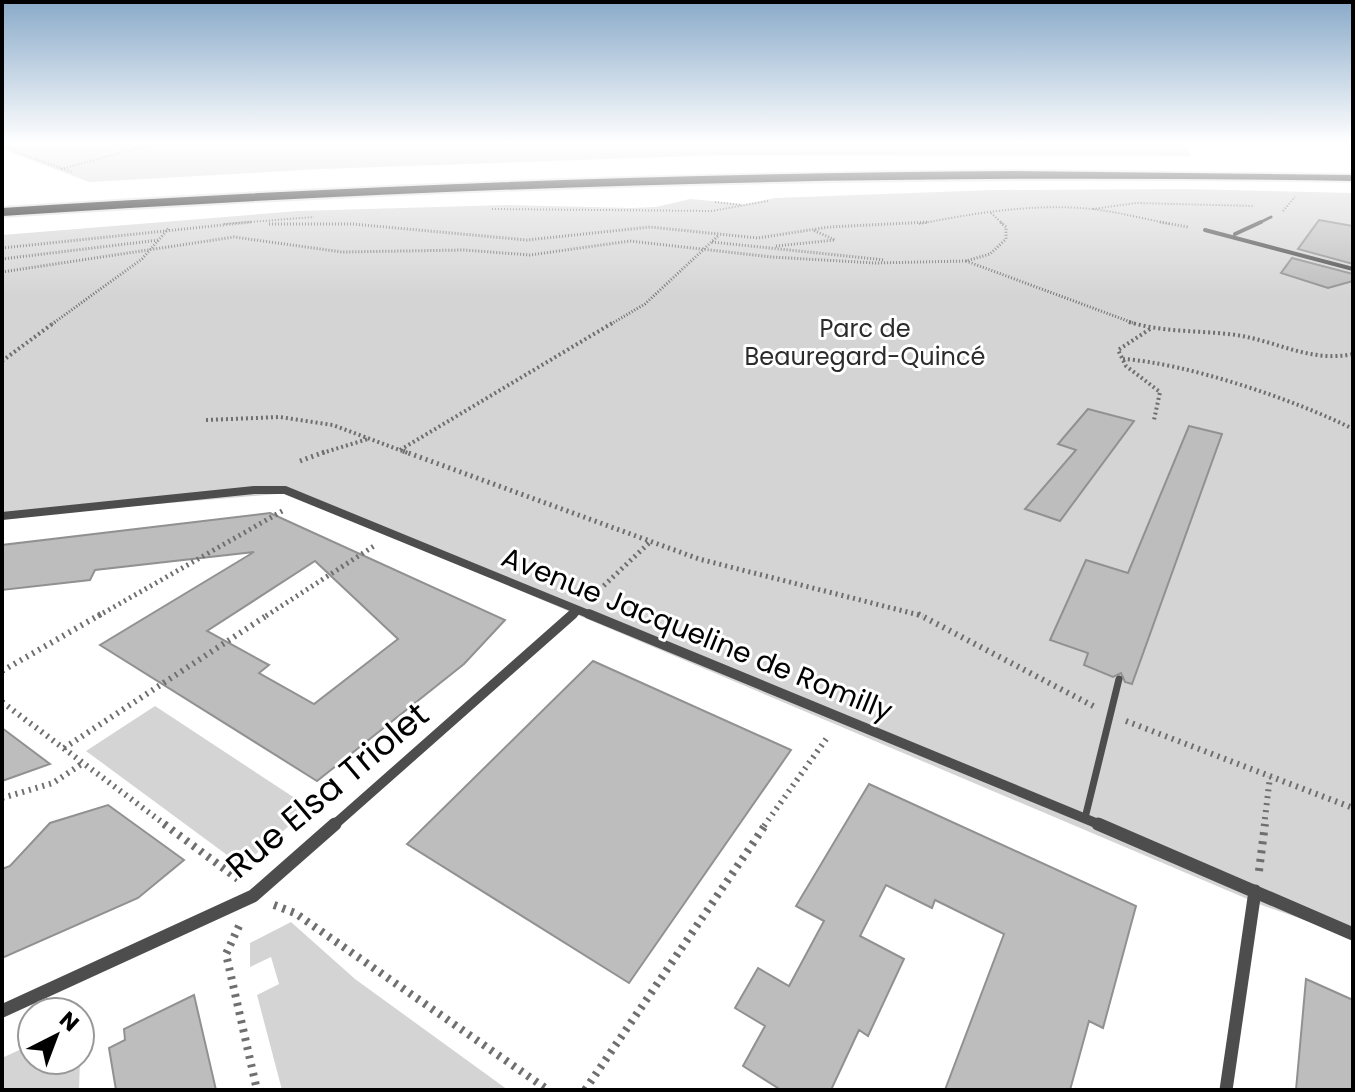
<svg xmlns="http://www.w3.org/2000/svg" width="1355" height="1092" font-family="Poppins,sans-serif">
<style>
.green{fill:#d4d4d4}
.building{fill:#bdbdbd;stroke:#919191;stroke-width:2;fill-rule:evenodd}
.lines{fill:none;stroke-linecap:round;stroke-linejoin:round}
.highway-casing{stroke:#dbdbdb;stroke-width:4}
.path-far5{stroke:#6f6f6f;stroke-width:2;stroke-dasharray:1 2;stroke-linecap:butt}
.path-far4{stroke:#6f6f6f;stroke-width:3;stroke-dasharray:1 2;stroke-linecap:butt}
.path-far3{stroke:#6f6f6f;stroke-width:4;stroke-dasharray:2 3;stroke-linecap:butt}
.path-far2{stroke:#6f6f6f;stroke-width:5;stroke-dasharray:2 4;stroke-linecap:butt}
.path-far1{stroke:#6f6f6f;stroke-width:6;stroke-dasharray:2 5;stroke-linecap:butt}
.path{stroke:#6f6f6f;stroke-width:8;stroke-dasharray:3 6;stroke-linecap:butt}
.lane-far2{stroke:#4d4d4d;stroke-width:3}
.lane-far1{stroke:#4d4d4d;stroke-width:4}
.lane{stroke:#4d4d4d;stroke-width:7}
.street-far2{stroke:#4d4d4d;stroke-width:8}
.street-far1{stroke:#4d4d4d;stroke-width:10}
.street{stroke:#4d4d4d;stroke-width:13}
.highway{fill:#000;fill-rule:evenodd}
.labels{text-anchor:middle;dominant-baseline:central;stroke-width:6;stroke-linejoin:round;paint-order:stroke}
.far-park-label{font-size:24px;fill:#2b2b2b;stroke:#fff}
.street-label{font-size:28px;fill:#000;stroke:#fff}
.near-street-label{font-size:34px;fill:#000;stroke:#fff}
</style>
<rect width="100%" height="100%" fill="#fff"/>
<path class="green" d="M1186,144L1191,156L721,155L322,169L89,182L5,150L2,145Z
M1185,189L1353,193V937L1264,906L290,493L2,517V235L298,211L505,205L631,208L656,207L690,199L744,204L775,198L993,190Z
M155,706L310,808L242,866L86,751Z
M291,922L355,979L508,1090H282L257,995L279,984L271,957L250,967V943Z
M32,1044V1060L80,1059L79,1090H2V1058Z"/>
<path class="building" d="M1319,220L1353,226V264L1298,249Z
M1292,258L1353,274V281L1328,288L1281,273Z
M1088,409L1134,421L1060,521L1025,509L1076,450L1058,444Z
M1189,426L1222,434L1132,684L1125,682L1121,673L1113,677L1084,665L1088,653L1050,640L1086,560L1128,573Z
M270,513L505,620L464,664L317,781L100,645L254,552L95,570L90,580L2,590V545ZM315,561L398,639L314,704L259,673L269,665L207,631Z
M593,661L791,750L629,983L407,844Z
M2,728L50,764L2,781Z
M869,784L1136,906L1103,1028L1089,1021L1070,1090H945L1004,934L935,900L932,908L886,885L860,936L904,959L868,1036L859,1030L831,1090H781L743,1066L765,1026L735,1008L758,968L789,986L824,921L796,906Z
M108,805L184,860L138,898L2,958V869L10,866L50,823Z
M1306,979L1353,1000V1090H1296Z
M194,995L216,1090H116L109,1048L125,1040L124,1029Z"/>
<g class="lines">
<g class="highway-casing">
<path id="highway" d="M1015,171L1353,175V181C902,173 452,186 2,216V208C340,186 677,173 1015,171Z"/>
</g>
<path class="path-far5" d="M8,144L19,153L72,172
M61,169L154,144
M715,202L741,205
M492,209L712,211L768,201
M1093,209L1136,203L1254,206
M1283,211L1295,197
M991,213L1003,224
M224,224L314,217
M919,224C974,213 1036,203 1092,209C1118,212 1145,219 1171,224"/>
<path class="path-far4" d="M1160,222L1188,227
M269,224H353L527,240L650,227L758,238L829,227L929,222
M712,242L885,260
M776,246L835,240L813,230
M2,248L251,222
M2,259L159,240
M966,261L1136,324
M2,272L234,237L342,252L464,250L530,255L630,241L772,257L875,263L966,261L990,254L1006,239V227L1000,222
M52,324L142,259L169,228
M611,324L645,304L719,235"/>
<path class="path-far3" d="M1129,322C1165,333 1200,330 1236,335C1277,341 1311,363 1353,354
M1150,329L1118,350L1126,366L1160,392L1154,420
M1123,359C1186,363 1296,400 1353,429
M2,361L55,322
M206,420L280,417L333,425L408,453
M400,450L614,322
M322,453L368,439"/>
<path class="path-far2" d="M403,451L699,559L923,616
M300,461L327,451
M595,594L649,543
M98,616L284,510
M266,616L374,546"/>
<path class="path-far1" d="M918,614L1095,707
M2,671L101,614
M2,702L167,826
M1126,721L1353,808
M64,748L269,614
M2,798L53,783L83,763
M764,826L829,735
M1264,826L1270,777"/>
<path class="path" d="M164,824L238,879
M1259,871L1265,824
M274,905L295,913L548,1090
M239,926L226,954L257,1090
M585,1090L766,824"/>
<path class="lane-far2" d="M1257,224L1271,217"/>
<path class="lane-far1" d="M1205,230L1353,269
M1235,234L1261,222"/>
<path class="lane" d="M1085,818L1119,679"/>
<path class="street-far2" d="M2,516L254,490H285L593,616
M571,616L576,612"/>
<path class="street-far1" d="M589,614L1103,826
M333,826L573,614"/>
<path class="street" d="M1098,824L1353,934
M2,1011L253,896L335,824
M1226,1090L1255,891"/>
<use href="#highway" class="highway"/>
</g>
<linearGradient id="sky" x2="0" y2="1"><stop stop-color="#89aac9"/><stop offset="0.48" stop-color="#fff"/><stop offset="1" stop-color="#fff" stop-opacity="0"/></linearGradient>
<rect width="1355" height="297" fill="url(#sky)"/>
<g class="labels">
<g class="far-park-label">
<text x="865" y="328">Parc de<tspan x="865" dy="28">Beauregard-Quincé</tspan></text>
</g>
<g class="street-label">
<text transform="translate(697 634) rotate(22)">Avenue Jacqueline de Romilly</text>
</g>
<g class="near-street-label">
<text transform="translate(327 790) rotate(-40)">Rue Elsa Triolet</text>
</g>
</g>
<rect width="1355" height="1092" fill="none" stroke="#000000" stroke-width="8"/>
<g transform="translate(56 1036) rotate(42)"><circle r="38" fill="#ffffff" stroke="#999999" stroke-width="2"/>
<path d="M0-6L14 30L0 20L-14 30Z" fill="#000000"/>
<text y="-12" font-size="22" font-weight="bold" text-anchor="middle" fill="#000000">N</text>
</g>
</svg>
